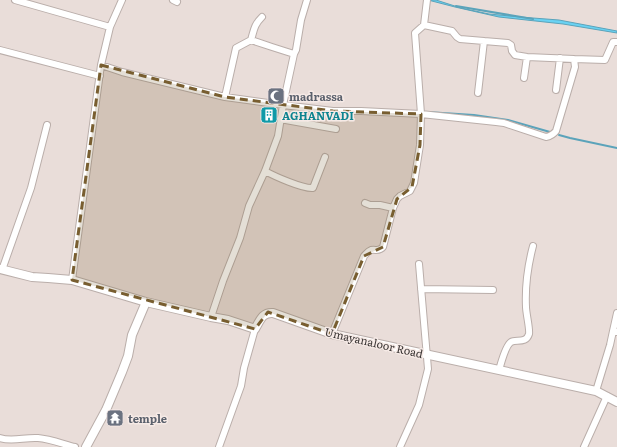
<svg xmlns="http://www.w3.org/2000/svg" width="617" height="447" font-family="Literata,serif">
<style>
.water{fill:#69d2f3;stroke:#5ba3ba}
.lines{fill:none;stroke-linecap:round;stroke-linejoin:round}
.stream{stroke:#5ba3ba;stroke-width:2}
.minor-casing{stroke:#baaeaa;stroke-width:8}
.secondary-casing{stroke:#baaeaa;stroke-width:10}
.minor{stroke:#fff;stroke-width:6}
.secondary{stroke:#fff;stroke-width:8}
.marked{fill:#785e30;fill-opacity:0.2;stroke:#785e30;stroke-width:3;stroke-dasharray:8 5;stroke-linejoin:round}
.labels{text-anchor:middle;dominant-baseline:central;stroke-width:3;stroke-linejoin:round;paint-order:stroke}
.worship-label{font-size:11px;font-weight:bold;fill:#5b616d;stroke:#f6eae6;text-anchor:start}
.culture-label{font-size:11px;font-weight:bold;fill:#0d838f;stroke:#f6eae6;text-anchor:start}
.street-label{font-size:11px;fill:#3b3635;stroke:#f6eae6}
</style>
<rect width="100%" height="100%" fill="#e9ddd9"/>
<path class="water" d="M428,0H436L461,8L489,14L520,17L559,20L617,31V33L563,24L499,17L455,7Z"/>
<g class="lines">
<path class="stream" d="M456,6L533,19
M427,112L474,115L508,120L550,132
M559,135L570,138L617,148"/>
<g class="minor-casing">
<path id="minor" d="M15,0L110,27
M173,0L177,2
M262,17C254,25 254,30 251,40L272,47L294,54
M0,50L100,76
M574,59L605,60L613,42H617
M101,65L110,27L122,0
M524,78L527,57
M556,90L560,58
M478,93L484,41
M225,97L236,48L251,40
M280,119L336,129
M265,171C274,176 303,189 313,188L325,157
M365,203L370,205H380L393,208
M2,270L31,188L47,125
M72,280L101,65L122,72L225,97L283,105L333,111H361L421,114L496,122L504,123L546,137C551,136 553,135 556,131L575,67L574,59L527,57L515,55L512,51L511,45L508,43L460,39L457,37L452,31L424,25
M421,289L493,290
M211,317L223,281L240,238L249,206L265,171L278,136L283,105L294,54L296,50L301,20L307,0
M613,331L617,313
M332,334L364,256C366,254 368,251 371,250C376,249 379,252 383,247L393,208L397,199L400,196L410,191L414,183L420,145L421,114L415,33L424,25L427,0
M499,370C501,364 505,346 511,342C516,339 526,344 529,334C530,329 526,313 526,307C525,286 528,265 533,246
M596,391L610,345L613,331L617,332
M0,438C12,442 25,437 38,438C50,439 63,444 75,447
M219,447L241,386L244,368L255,329
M400,447L419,405L428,369L419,264
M584,447L607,396"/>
</g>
<g class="secondary-casing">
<path id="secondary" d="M0,269L32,277L48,278L72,280L146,302L211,317L228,320L255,329C260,321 262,312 273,313L332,334L596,391L617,402
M86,447L106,410L122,372L128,356L132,335L146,302"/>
</g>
<use href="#minor" class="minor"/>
<use href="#secondary" class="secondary"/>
</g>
<path class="marked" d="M101,65L225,97L333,111L421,114L420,145L412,187L397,199L383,247L364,256L332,334L268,312L255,329L72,280Z"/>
<defs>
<g id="mosque-square" transform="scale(0.9)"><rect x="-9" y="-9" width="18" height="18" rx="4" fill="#6b7280" stroke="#f6eae6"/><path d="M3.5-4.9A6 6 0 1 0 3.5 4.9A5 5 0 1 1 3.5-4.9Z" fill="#fff"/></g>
<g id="building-square" transform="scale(0.9)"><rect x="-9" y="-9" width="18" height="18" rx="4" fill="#0f9aa8" stroke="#f6eae6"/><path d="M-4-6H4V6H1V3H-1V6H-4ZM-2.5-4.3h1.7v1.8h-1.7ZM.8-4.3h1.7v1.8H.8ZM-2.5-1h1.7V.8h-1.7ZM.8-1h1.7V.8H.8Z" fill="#fff"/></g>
<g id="temple-square" transform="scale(0.9)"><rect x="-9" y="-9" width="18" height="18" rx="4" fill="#6b7280" stroke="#f6eae6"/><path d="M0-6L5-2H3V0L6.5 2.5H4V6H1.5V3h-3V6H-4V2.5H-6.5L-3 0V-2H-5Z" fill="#fff"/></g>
</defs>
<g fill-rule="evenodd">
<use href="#mosque-square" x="276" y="96"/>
<use href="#building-square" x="269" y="115"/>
<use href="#temple-square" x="115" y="418"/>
</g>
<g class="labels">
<g class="worship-label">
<text x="289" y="96">madrassa</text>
<text x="128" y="418">temple</text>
</g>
<g class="culture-label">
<text x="282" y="115">AGHANVADI</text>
</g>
<g class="street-label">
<text transform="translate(374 342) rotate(13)">Umayanaloor Road</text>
</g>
</g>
</svg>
